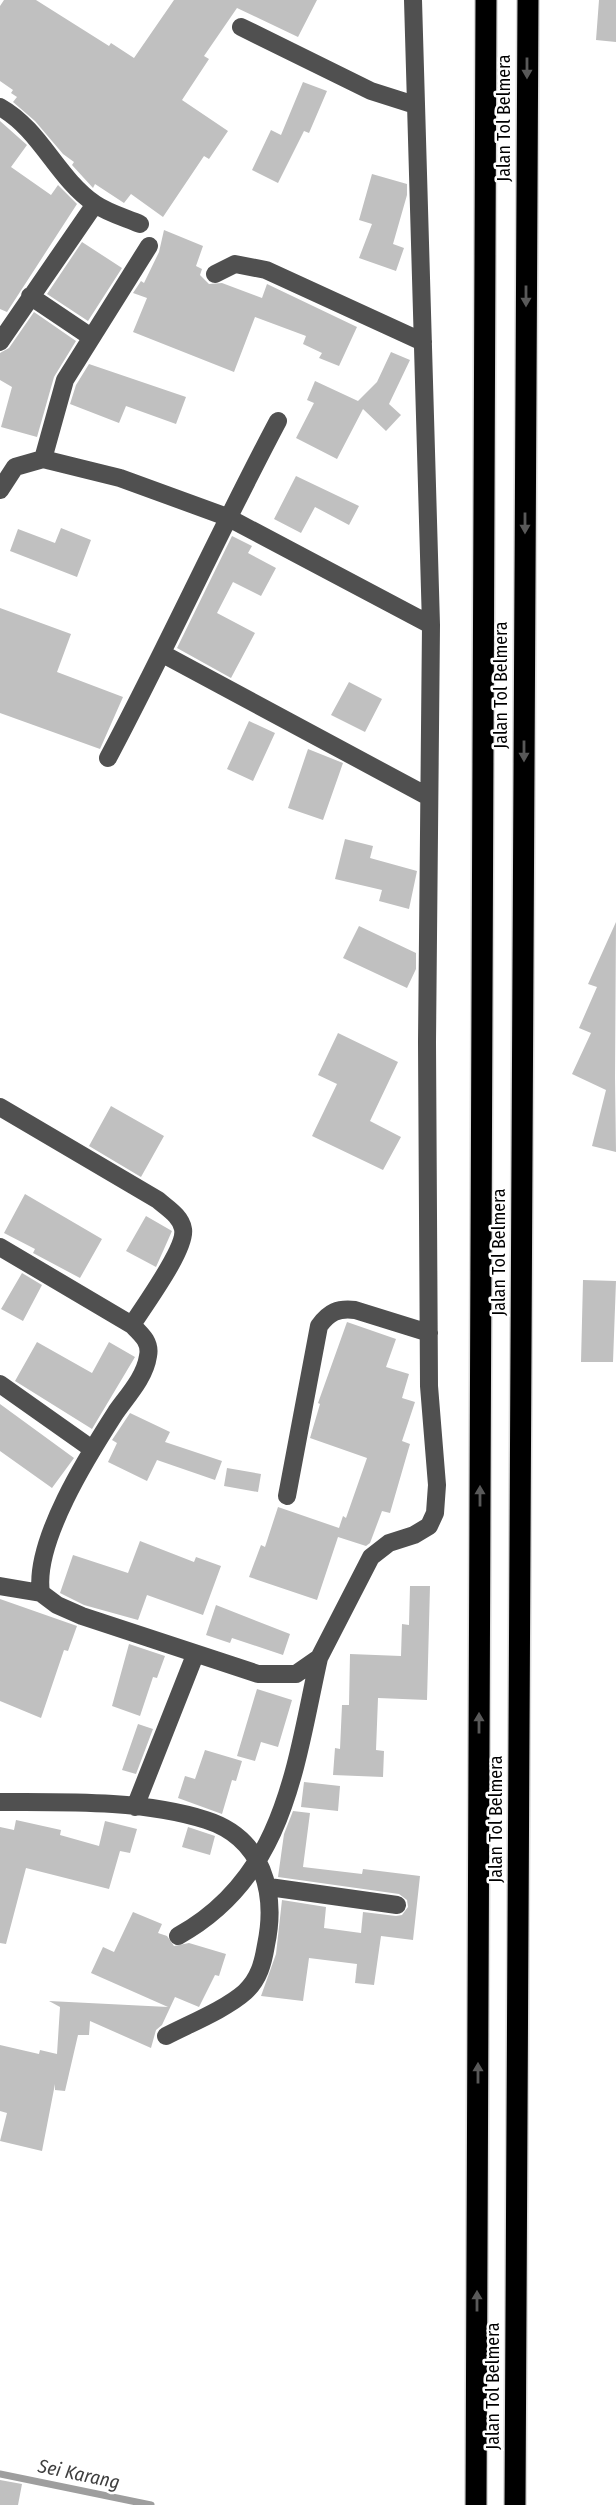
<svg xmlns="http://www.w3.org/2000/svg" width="616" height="2505" font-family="'Fira Sans Condensed',sans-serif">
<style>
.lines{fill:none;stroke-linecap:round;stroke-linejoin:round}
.stream{stroke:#9e9e9e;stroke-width:7}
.building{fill:#c0c0c0}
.highway-casing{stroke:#dbdbdb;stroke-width:24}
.minor{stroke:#505050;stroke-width:18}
.highway{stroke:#000;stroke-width:21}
.oneway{fill:#595959}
.labels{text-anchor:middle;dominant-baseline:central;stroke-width:5;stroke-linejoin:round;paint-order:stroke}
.street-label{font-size:18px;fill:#000;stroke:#fff}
.water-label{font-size:19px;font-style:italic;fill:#3f3f3f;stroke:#fff}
</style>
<rect width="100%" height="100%" fill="#fff"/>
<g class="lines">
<path class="stream" d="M0,2474L151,2505"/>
</g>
<path class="building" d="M4,0H36L109,46L111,43L134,58L174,0H317L298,37L237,8L204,56L209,59L182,100L228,131L209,159L204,156L163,217L131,194L124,203L95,184L93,188L72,165L74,162L63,154L35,121L13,102L17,97L11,93L13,90L0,81V6Z
M599,0H616V42L596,40Z
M303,82L327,91L309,133L304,131L278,183L252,170L271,130L281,135Z
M0,121L27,145L11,167L51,195L58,185L77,204L7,312L0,309Z
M372,174L407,184V195L393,244L404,248L396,271L359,258L372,224L359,220Z
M164,230L203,246L196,266L202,269L200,275L209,284L222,283L262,298L267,284L357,327L339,366L319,358L322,353L303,344L306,336L255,317L234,372L133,332L147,298L133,293L141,281L144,283L159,252Z
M82,242L122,268L88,321L47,294Z
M34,312L76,341L54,377L37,437L1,427L12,387L0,380V353L9,348Z
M391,352L410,360L389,404L401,415L386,431L363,409L337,459L296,438L314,403L307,400L315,381L358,401L377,382Z
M89,364L186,397L176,424L126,406L119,423L70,404L76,385Z
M296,476L359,506L349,525L315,507L301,533L274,519Z
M61,528L91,540L77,577L10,551L18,529L55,543Z
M232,536L252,546L248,553L276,568L261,596L233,582L217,613L255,633L231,678L177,648Z
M0,608L71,634L57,672L123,697L100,749L0,713Z
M349,682L382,699L365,732L331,715Z
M249,721L275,733L253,781L227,769Z
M308,749L343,763L323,820L288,808Z
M345,839L373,846L370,858L417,871L409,909L379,901L382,890L335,879Z
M616,922L615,1078L616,1152L592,1146L606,1090L572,1074L591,1033L579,1028L597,987L588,984Z
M359,926L416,953V969L407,988L343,958Z
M338,1033L398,1062L370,1121L401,1137L383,1170L312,1136L337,1084L318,1075Z
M111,1106L164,1136L141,1177L89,1146Z
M25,1194L102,1239L80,1278L33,1253L35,1249L4,1233Z
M146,1216L172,1231L156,1267L126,1251Z
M22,1273L42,1285L23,1321L1,1309Z
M583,1280L616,1281L613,1362H581Z
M347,1322L396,1339L386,1367L409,1374L402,1398L415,1402L402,1441L410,1444L390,1513L382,1511L370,1543L366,1546L338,1537L317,1600L249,1577L261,1545L265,1547L278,1507L339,1528L343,1516L346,1518L367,1458L310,1438L320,1404L318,1403Z
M37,1342L92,1373L109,1342L135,1357L92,1429L15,1381Z
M0,1404L74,1458L52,1488L0,1451Z
M130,1413L170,1432L165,1442L222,1461L215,1480L157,1460L147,1481L108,1462L117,1443L112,1440Z
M227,1468L261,1474L258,1492L224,1486Z
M140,1541L194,1562L196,1557L221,1566L203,1615L147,1595L138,1620L84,1605L60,1593L73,1555L128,1573Z
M410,1586H430L427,1700L378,1698L376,1750L384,1751L383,1777L333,1775L335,1748L340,1749L342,1705H349L350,1654L401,1656L402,1624L409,1625Z
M0,1599L77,1626L68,1651L64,1650L41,1718L0,1701Z
M216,1605L290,1634L283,1655L232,1638L230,1643L206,1635Z
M129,1644L165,1656L157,1678L153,1677L140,1716L112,1706Z
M257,1689L292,1700L278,1747L261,1742L255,1761L237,1756Z
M138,1724L153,1729L136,1774L122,1770Z
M205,1750L242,1761L236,1781L232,1780L222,1814L178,1798L185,1776L195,1779Z
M304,1782L340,1786L338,1811L301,1807Z
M293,1811L310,1813L303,1867L362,1874L363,1869L420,1876L413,1940L381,1936L374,1985L355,1983L357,1964L309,1958L303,2001L261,1996L276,1954L282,1900L326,1907L324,1928L361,1933L363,1912L396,1916L402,1915L408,1907L407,1900L399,1894L278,1877L284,1834Z
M16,1820L61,1830L60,1835L99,1846L105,1821L137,1829L130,1853L120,1851L109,1889L26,1868L6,1944L0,1943V1827L14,1830Z
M188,1827L215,1836L210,1855L182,1847Z
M133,1912L162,1924L158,1933L167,1936L174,1946L189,1943L226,1954L219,1976L215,1975L199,2007L175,1997L162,2025L156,2030L151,2048L90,2021L89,2035H78L65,2091L55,2090V2084L42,2151L0,2141L7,2113L0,2111V2045L39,2054L40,2050L57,2054L60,2007L49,2001L168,2007L91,1973L103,1947L114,1952Z
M0,2480L22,2484L18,2505H0Z"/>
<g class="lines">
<g class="highway-casing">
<path id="highway" d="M476,2505L486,0
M515,2505L528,0"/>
</g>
<path class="minor" d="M241,27L371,91L415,105
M0,107C41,130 56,177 95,204C108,213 126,218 140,224
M215,274L235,264L266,270L423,342
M30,296L91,337
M0,342L95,204
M43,459L65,380L149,246
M0,490L15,467L43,459L120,478L227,517L431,625
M163,654L429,797
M108,758C167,647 219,532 278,421
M0,1107L158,1200C167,1208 181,1216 183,1229C187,1248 143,1307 132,1325
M0,1247L132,1325C141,1334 151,1342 148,1356C145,1377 128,1395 116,1412C89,1454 33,1542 41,1593
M0,1384L92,1449
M287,1496L319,1326C329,1312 338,1308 355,1310L429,1333
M0,1586L41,1593L57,1605L82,1616L258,1674H296L319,1658L371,1557L389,1543L414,1535L429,1526L435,1513L437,1485L429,1386L427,1042L431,625L413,0
M0,1802C66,1802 143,1800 206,1820C263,1838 277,1893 266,1945C263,1963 259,1979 245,1992C226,2009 189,2024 166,2036
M135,1807L195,1655
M269,1887L397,1905
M178,1936C285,1877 295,1766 319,1658"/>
<use href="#highway" class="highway"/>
</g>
<defs><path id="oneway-solid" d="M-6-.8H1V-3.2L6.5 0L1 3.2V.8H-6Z" transform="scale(1.75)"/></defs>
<g class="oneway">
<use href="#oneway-solid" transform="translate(527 68) rotate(90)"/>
<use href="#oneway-solid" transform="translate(526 296) rotate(90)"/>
<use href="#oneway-solid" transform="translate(525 523) rotate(90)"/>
<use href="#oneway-solid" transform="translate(524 751) rotate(90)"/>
<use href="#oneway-solid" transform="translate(480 1496) rotate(-90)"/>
<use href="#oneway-solid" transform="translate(479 1723) rotate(-90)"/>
<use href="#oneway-solid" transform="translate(478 2073) rotate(-90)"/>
<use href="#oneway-solid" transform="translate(477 2301) rotate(-90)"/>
</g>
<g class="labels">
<g class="street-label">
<text transform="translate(504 118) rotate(-90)">Jalan Tol Belmera</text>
<text transform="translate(501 685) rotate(-90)">Jalan Tol Belmera</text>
<text transform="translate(499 1252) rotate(-90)">Jalan Tol Belmera</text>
<text transform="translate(496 1819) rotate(-90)">Jalan Tol Belmera</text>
<text transform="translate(493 2386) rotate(-90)">Jalan Tol Belmera</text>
</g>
<g class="water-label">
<text transform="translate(79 2474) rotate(12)">Sei Karang</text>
</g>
</g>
</svg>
